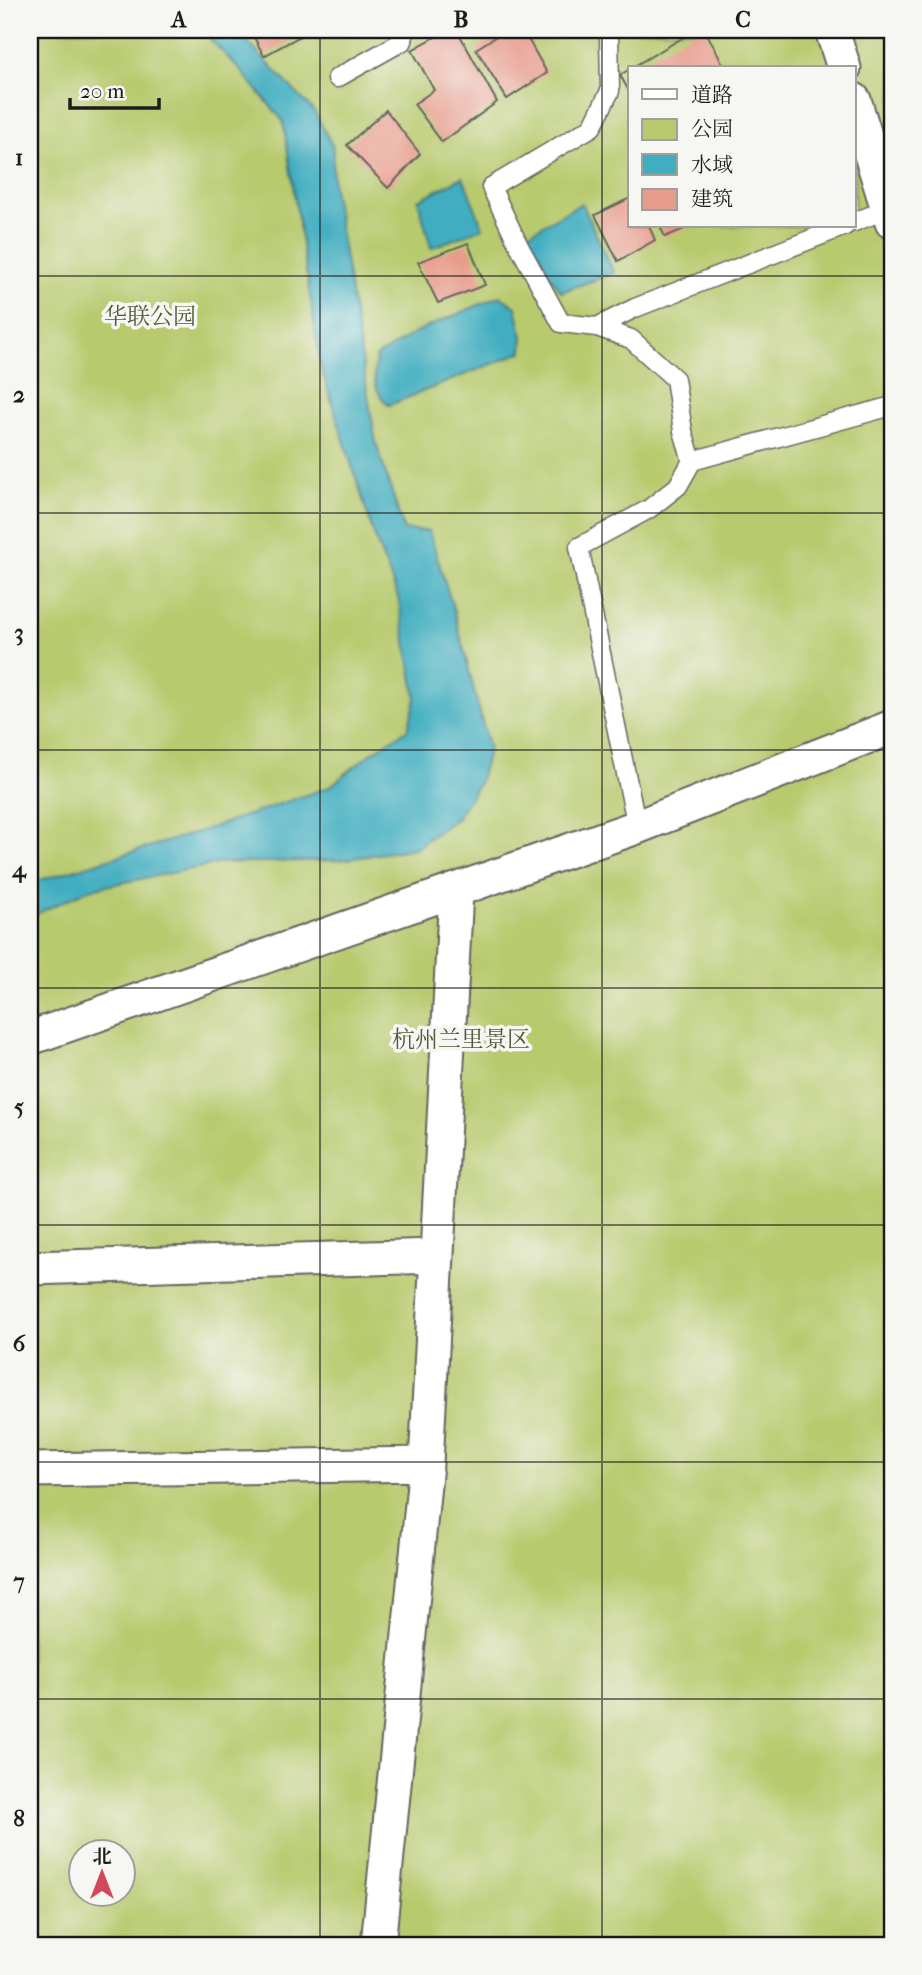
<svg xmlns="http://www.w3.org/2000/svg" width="922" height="1975" font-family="'IM FELL French Canon','Noto Serif SC',serif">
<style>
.green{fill:#b8ca6e;stroke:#6a7345;stroke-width:2;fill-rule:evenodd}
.water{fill:#41adc0;stroke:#2e646e;stroke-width:2}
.building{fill:#e89c8c}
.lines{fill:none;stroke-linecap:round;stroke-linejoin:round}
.lane-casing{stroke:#67655f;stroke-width:21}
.street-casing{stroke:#67655f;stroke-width:37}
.lane{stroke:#fff;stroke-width:18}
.street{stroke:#fff;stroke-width:33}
.grid{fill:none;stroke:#1c1c1c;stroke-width:2;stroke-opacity:0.55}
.labels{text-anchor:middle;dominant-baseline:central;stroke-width:7;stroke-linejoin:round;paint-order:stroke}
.park-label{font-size:23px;fill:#535939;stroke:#f6f6f2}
.neatline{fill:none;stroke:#1c1c1c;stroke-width:2.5}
.grid-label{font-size:23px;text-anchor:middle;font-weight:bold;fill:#1c1c1c}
</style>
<rect width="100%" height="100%" fill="#f6f6f2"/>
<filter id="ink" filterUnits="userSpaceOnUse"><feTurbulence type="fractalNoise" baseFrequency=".0143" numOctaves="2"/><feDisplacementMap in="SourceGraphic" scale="14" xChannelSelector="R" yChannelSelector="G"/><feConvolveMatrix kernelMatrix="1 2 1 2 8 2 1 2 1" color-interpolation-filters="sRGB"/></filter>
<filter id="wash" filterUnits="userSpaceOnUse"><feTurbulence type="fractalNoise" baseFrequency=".00686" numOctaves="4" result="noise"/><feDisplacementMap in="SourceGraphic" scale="28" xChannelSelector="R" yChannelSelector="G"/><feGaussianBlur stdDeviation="1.57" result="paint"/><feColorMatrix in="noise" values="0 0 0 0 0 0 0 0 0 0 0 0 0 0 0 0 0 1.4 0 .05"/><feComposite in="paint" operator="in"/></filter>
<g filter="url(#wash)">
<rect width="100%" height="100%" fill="#f2ecdb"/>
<path class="green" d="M30,30H892V1945H30ZM630,68H854V226H630ZM80,1853H122V1895H80Z"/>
<path class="water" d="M201,30H236L315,112L333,147V187L376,443L404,530L429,531L454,611L489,749L479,783L457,818L415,848L343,860L222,863L90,889L30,917V883L204,830L329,787L370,754L408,729L416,698L398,597L375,538L321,368L283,121L242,72Z
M463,177L483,228L431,248L418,200Z
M582,203L614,273L561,292L524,236Z
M500,296L516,307L523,337L522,352L389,405C373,392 373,377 376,357L418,331Z"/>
<g id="blocks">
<path class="building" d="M250,30H304L306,33L264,56Z
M448,30H457L497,102L442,142L414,104L434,90L412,50Z
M506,30H523L547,73L507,99L476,49Z
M696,30H705L725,68H631Z
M630,69V93L620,75Z
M386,110L420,154L388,188L347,145Z
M630,198V226H649L655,240L618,261L595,215Z
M660,226H691L665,237Z
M468,243L485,285L438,303L418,262Z"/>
</g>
</g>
<g filter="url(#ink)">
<use href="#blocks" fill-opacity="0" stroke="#67655f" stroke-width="2"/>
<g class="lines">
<g class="lane-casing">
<path id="lane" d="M609,30L610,91L592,127L491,187L519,246L561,323L597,327L631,339L675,379L683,431L692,461
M337,78L403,41L405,30
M854,222L888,209
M597,327L635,308L845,226
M637,827L579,547L649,509L678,486L692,461L892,406"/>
</g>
<g class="street-casing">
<path id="street" d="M832,30L844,68
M854,100L892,222
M30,1038L637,827L892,727
M30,1268L437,1256
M30,1470L426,1464
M378,1945L426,1464L456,891"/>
</g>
<use href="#lane" class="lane"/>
<use href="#street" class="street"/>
</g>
</g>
<path class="grid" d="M320,30V1945M602,30V1945M30,276H892M30,513H892M30,750H892M30,988H892M30,1225H892M30,1462H892M30,1699H892"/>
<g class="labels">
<g class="park-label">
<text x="150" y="316">华联公园</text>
<text x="461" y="1039">杭州兰里景区</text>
</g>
</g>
<rect width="922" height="1975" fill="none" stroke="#f6f6f2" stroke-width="77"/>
<rect x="628" y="66" width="228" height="161" fill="#f6f6f2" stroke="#9f9f9c" stroke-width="2"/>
<rect x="642" y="89" width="35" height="10" fill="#ffffff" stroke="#9f9f9c" stroke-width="2"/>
<text x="691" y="102" font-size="21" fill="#1c1c1c">道路</text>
<rect x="642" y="119" width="35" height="21" fill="#b8ca6e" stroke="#9f9f9c" stroke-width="2"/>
<text x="691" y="136" font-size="21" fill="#1c1c1c">公园</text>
<rect x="642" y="154" width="35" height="21" fill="#41adc0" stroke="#9f9f9c" stroke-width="2"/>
<text x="691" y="172" font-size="21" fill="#1c1c1c">水域</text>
<rect x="642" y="189" width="35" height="21" fill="#e89c8c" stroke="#9f9f9c" stroke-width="2"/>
<text x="691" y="206" font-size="21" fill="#1c1c1c">建筑</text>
<g transform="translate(102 1873)"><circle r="33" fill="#f6f6f2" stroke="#9f9f9c" stroke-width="2"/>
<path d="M0-5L12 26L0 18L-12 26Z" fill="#d1495b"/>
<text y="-10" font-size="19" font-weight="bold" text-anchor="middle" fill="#1c1c1c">北</text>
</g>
<path d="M70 98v10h89v-10" fill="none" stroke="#1c1c1c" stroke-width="3.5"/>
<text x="80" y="98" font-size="21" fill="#1c1c1c" stroke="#f6f6f2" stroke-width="5" paint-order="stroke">20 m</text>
<rect x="38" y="38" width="846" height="1899" class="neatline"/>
<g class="grid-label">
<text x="179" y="27">A</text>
<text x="461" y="27">B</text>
<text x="743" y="27">C</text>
<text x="19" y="165">1</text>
<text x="19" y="402">2</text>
<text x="19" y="640">3</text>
<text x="19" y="877">4</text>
<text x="19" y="1114">5</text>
<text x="19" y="1351">6</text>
<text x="19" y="1589">7</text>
<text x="19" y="1826">8</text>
</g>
</svg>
